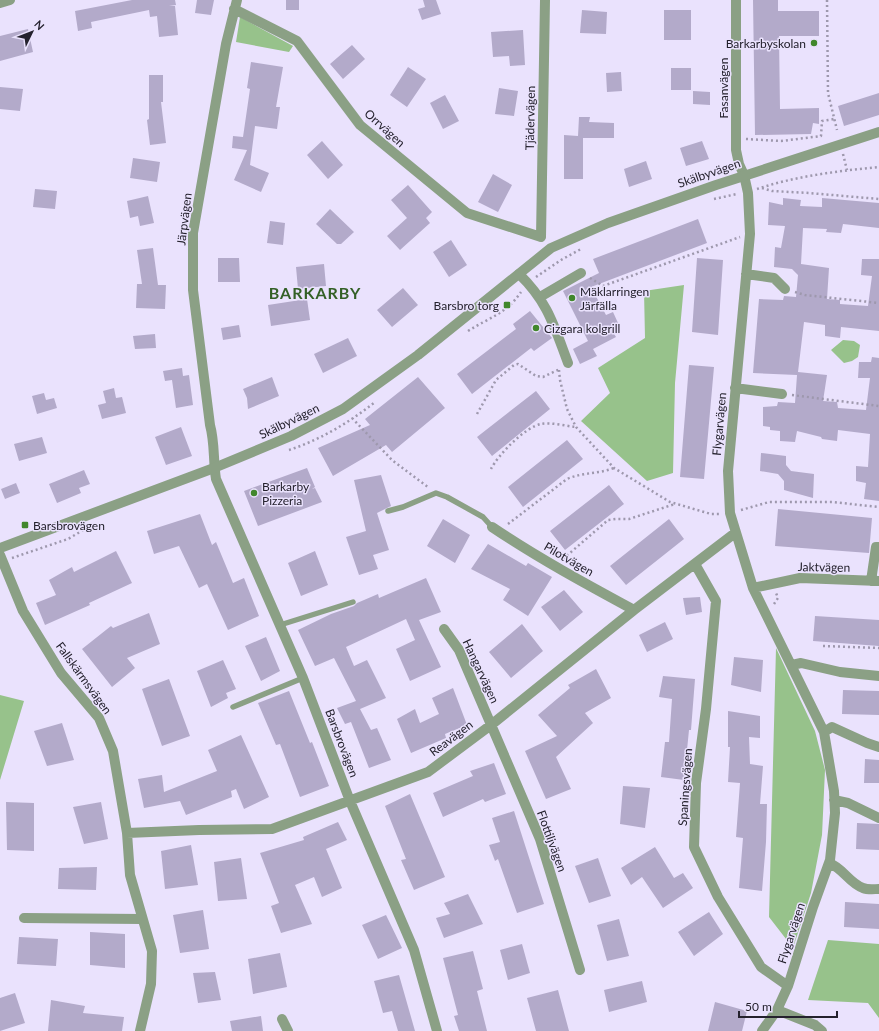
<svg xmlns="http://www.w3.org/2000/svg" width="879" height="1031" font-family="Lato,sans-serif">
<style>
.green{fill:#97c28b}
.building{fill:#b3aaca}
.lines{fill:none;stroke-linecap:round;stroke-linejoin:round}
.path{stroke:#9e98ad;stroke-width:2.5;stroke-dasharray:2 3;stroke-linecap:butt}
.service{stroke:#8ba085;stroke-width:5.5}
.minor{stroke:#8ba085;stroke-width:10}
.tertiary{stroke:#8ba085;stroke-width:10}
.poi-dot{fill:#41872c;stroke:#eae2fd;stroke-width:1.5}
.labels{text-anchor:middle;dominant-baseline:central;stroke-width:3;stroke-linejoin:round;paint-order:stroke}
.poi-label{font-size:12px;fill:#24212d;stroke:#eae2fd;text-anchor:start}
.street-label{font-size:12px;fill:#24212d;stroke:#eae2fd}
.district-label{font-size:16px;font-weight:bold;letter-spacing:1px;fill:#346027;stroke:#eae2fd}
</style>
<rect width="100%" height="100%" fill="#eae2fd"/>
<path class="green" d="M240,17L293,46L289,52L236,42Z
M684,285L675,383L673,473L647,481L581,421L610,393L598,368L645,338L644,291Z
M843,340L854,341L860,345L858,357L852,361L844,363L831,350Z
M776,648L815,731L825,770L822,835L811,893L793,948L769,917Z
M0,695L24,701L0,780Z
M828,940L879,944V1018L868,1003L808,1000Z"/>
<path class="building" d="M132,0H175L176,5L169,6H175L178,35L159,37L157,16L150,17L149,10L91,22L92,28L78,31L75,11Z
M197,0H214L211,15L195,13Z
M286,0H299V10H286Z
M423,0H436L441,14L422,20L418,9L425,7Z
M753,0H778V11H819V36H779L780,109L819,108V124L813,123L811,134L755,135Z
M582,10L607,12L606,34L580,33Z
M664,10H691V40H664Z
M28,29L33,52L0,61V36Z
M523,30L525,65L510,66L509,56L493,57L491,32Z
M352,45L365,59L343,79L330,64Z
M251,62L283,67L276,107H280L277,129L255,126L250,165L269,173L261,192L234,180L247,150L232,148L233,136L243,137L250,89L247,88Z
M408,67L426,79L407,107L390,95Z
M671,68H691V90H671Z
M621,72L622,91L607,92L606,73Z
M149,75H163V102H161L166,143L150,145L147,120L149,119Z
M0,87L23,89L20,111L0,109Z
M499,88L518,91L514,116L495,114Z
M693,91L710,92V105L693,104Z
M879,93V115L844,126L838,106Z
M445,95L459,121L443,129L430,103Z
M579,117H590L589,122L614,123V138H583V179H564V135L578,136Z
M322,141L343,165L328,179L307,155Z
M702,141L709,159L686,166L680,148Z
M133,158L160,162L157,182L130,178Z
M646,161L652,179L629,187L624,169Z
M493,174L512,185L498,212L478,202Z
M408,185L432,212L426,218L430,223L400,250L387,236L407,218L391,200Z
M35,189L57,191L55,209L33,207Z
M148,196L154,223L140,226L138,216L130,218L127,201Z
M783,198L801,200L800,206L822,207V198L879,203V228L843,224L841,233L826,232L827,229L803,228L801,264L829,268L827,299L840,300V304L868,306L872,276L861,275L862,259H879V331L841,327L840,338L825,336V325L804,322L798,372L827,375L823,401L837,402L838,408L866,410L870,378H858L859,362H871L872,357L879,358V501L864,499L866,483L856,481V466L868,467L870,434L838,430L837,441L822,439L821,437L797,431L795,442L780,441V431L770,430V427L763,426V407L777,406L778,402L795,403L797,375L753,373L759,299L783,300L784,296L796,297L798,275L792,269L774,267L775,247L781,248L785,226L768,225L769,202L783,205Z
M330,209L354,232L341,244H337L316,224Z
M698,219L707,243L591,287L606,315L613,312L618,323L610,327L616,337L593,349L597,356L580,364L573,349L588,341L563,291L599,273L593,259Z
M270,221L285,223L283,245L267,243Z
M451,240L467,265L449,277L433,252Z
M153,248L158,285H166L165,309L136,308L137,284H142L137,250Z
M218,258H239L240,282H218Z
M697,258L723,260L718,335L692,332Z
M324,264L326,286L298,289L296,267Z
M403,288L418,305L392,327L377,310Z
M307,299L310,320L271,326L268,305Z
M530,311L552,338L534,351L531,348L472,394L457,374L516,329L513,324Z
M239,325L241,337L223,340L221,328Z
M155,334L156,348L135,349L133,336Z
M348,338L357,356L323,373L314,354Z
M689,365L714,367L704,479L680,477Z
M182,368L183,376L189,375L193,405L176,408L172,380L165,381L163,371Z
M272,377L279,396L248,409L247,398L243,389Z
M418,377L445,408L392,452L386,445L333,476L318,448L370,425L365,419Z
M114,388L116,398L122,397L126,413L102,419L98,405L106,403L103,391Z
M536,391L550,409L492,456L477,437Z
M44,393L46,400L54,398L57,408L37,414L32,396Z
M181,427L192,456L166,465L155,437Z
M42,437L47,453L19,461L14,444Z
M567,440L583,459L523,507L508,487Z
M761,453L786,456V465L791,471L814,474L813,498L784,490V481L778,474L760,471Z
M307,468L315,487L312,489L315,488L322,502L258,526L244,491Z
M84,470L90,484L79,488L81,493L57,503L49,484Z
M381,475L391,506L377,513L389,550L373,555L378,569L359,575L346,537L366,531L354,480Z
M16,483L20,493L5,499L1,489Z
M609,485L624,504L565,550L550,531Z
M778,509L872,518L869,553L775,546Z
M200,514L212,545L216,542L233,583L244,578L259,616L228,630L207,584L199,588L179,546L154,554L147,531Z
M443,519L470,535L455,563L427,546Z
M669,519L684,539L626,585L610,566Z
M488,544L526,566L528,563L552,577L528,616L503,600L510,589L471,569Z
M116,551L132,583L89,603L90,605L45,625L36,603L56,595L49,580L72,567L74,572Z
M315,551L328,585L301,596L288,563Z
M426,578L441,612L419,620L441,667L410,681L396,649L415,640L406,619L346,647L354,666L367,660L386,698L360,709L371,730L377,728L391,760L369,768L351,722L345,724L337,708L356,701L334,658L315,666L298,630L331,614L354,606L357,603L378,594L379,598Z
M564,590L583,612L560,631L541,607Z
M700,597L702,612L686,615L683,598Z
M149,613L160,644L127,658L135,668L112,687L82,649L111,626L113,628Z
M815,616L879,620V646L813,641Z
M665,622L673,639L647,652L639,635Z
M522,624L543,651L511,678L489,652Z
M266,637L280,671L261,681L245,646Z
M734,657L763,660L761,692L731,685Z
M223,660L236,689L226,693L228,698L211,707L197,671Z
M596,669L611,698L585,713L593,723L556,757L571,789L546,799L525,751L557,736L538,715L570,688L568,685Z
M663,676L695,679L691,730H689L684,780L661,777L665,742H669L672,699L659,697Z
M169,679L190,736L162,746L142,689Z
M453,688L467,725L445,734L446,738L411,753L397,719L415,709L420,723L439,714L432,698Z
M843,690L879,691V715L842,714Z
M289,691L310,743L312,742L329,786L300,797L280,744L276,745L258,703Z
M728,711L760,716V738L749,737L750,764L763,766L760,804H767L766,842L762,891L739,888L743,838L736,837L740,783L728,782L730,747H728Z
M62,723L74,760L47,766L34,731Z
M241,735L269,797L244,809L236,789L231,791L232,797L186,815L180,801L144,808L138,779L162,775L164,792L217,771L208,750Z
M865,759L879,760V783H864Z
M494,763L506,794L485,802L483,799L443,817L433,793L473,776L470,771Z
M623,786L650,788L645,828L620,824Z
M410,794L445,877L414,890L401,860L406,859L385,806Z
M6,802L34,803V851L7,850Z
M101,802L108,839L84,844L73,807Z
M514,811L544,904L517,913L498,859L495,861L489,845L500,842L492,818Z
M338,822L347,840L326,849L342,888L322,897L314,877L295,885L312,924L281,933L271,906L279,903L260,853L304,840L303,837Z
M857,823L879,824V850L856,849Z
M191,845L198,885L165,889L161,851Z
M655,847L674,878L683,873L693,888L663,908L642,877L631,885L621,868Z
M241,858L247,899L218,901L214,862Z
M598,858L611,896L589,903L575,866Z
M97,867L96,890L58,889L59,868Z
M468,894L483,924L444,938L436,918L450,914L444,903Z
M845,902L879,904V929L844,927Z
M203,910L209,949L180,953L173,915Z
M709,912L723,934L694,956L678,932Z
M386,915L402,948L378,959L362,925Z
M619,919L629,956L607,961L597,925Z
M90,932L125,934V968L90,965Z
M19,937L58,939L56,966L17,964Z
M522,944L530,973L508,980L500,950Z
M473,951L483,989L477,991L487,1031H459L454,1016L458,1015L443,958Z
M280,953L287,987L253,994L248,959Z
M215,972L221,1000L198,1003L193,973Z
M399,975L415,1031H398L392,1011L383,1013L374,981Z
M642,981L647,1002L609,1012L604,990Z
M558,990L569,1031H536L527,998Z
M15,993L25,1023L0,1031V998Z
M51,1000L85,1006L83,1013L124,1017L122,1031H48Z
M715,1002L747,1011L742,1031H708Z
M261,1016L263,1031H232L230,1021Z"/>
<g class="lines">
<path class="path" d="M827,0L828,93L837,130
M746,139L781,141L821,136L822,121L834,119
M843,154L847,170
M762,188L772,191L809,193L879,199
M757,189C796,176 838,171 879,167
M714,199L737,194
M536,277L561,260L581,249
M590,278L603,286L740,237
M795,292L805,295L879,303
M468,331C490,317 506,314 521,292
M559,370L560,380L567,409L576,427L614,468L670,502L711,514H721
M792,395L879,406
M477,414L496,380L514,365L518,364L536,376L543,377L560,369
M352,418L392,460L428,487
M289,450C320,440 350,422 375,402
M491,469C498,455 525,427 541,424C552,422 565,426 576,427
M741,510L769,502H832L879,507
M508,524L567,479C583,472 599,474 614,468
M12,558L68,539L85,529
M563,559L608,520L616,519H629L675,504
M774,604L778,598L776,593
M823,646L879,648"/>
<path class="service" d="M388,511L403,507L436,493L447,497L483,517L492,527
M280,625L353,602
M233,707L303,678"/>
<path class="minor" d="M237,0L226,44L193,233V290L210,425C215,443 213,461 216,479L303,678L350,801L414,950L437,1031
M736,0V150L739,164L744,175L748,193L750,234L728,471L730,513L753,588L824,732L834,791L835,813L830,860L813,907L788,986L777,1010L762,1031
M0,3L10,0
M234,9L297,41L360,125L467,213L541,237
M541,237L545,0
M519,274C548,302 554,326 568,363
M746,274L774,278L785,289
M540,297L581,273
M735,388L782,394
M492,527C538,558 586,584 634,610
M0,555L23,611L61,673L99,718L113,751L127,833L130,875L152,951L151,984L140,1031
M695,564L716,601L706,709L696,783L694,847L718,897L761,967L788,986
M871,581L876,547H879
M753,588L800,578L879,581
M444,629L459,650L540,839L580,970
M792,665L801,663L840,672L879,676
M824,732L832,727L867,743L879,747
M834,800L848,803L879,818
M127,833L199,830L272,829L428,772L491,725L634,610L735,533
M829,863C843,868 849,883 863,888C868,890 874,889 879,889
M24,918L142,919
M777,1010L815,1025L822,1031
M282,1019L288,1031"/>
<path class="tertiary" d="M0,548L214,468L291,436L343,409L418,355L551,248L608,223L716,185L879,132"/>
</g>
<g class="poi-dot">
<circle cx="814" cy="43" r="4"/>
<circle cx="572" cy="298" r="4"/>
<rect x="503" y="301" width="8" height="8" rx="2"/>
<circle cx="536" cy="328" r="4"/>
<circle cx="254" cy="493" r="4"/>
<rect x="21" y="521" width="8" height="8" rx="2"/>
</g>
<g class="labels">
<g class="poi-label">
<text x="806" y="43" text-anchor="end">Barkarbyskolan</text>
<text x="580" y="291">Mäklarringen<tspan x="580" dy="14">Järfälla</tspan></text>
<text x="499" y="305" text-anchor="end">Barsbro torg</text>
<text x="544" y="328">Cizgara kolgrill</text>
<text x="262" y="486">Barkarby<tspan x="262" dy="14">Pizzeria</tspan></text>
<text x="33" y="525">Barsbrovägen</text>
</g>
<g class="street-label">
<text transform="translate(723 88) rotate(-90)">Fasanvägen</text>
<text transform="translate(530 118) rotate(-89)">Tjädervägen</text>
<text transform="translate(385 128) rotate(42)">Orrvägen</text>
<text transform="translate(709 173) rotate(-19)">Skälbyvägen</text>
<text transform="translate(184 219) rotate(-83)">Järpvägen</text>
<text transform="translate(289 421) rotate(-26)">Skälbyvägen</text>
<text transform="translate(719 424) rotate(-85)">Flygarvägen</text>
<text transform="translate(569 559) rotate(30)">Pilotvägen</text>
<text transform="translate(824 567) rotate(1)">Jaktvägen</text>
<text transform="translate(481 671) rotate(65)">Hangarvägen</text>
<text transform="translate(84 678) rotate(54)">Fallskärmsvägen</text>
<text transform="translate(451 738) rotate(-37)">Reavägen</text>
<text transform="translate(342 743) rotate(69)">Barsbrovägen</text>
<text transform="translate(685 787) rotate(-86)">Spaningsvägen</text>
<text transform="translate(552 841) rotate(70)">Flottiljvägen</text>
<text transform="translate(791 933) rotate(-72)">Flygarvägen</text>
</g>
<g class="district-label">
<text x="315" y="292">BARKARBY</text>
</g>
</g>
<g transform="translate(32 32) rotate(47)" stroke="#eae2fd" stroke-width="3" paint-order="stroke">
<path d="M0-3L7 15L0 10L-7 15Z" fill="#24212d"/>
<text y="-6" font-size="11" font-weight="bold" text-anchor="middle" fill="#24212d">N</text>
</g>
<path d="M739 1011v6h98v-6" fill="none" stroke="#24212d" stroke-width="2"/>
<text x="745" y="1011" font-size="12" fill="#24212d" stroke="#eae2fd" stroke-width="3" paint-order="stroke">50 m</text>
</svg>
